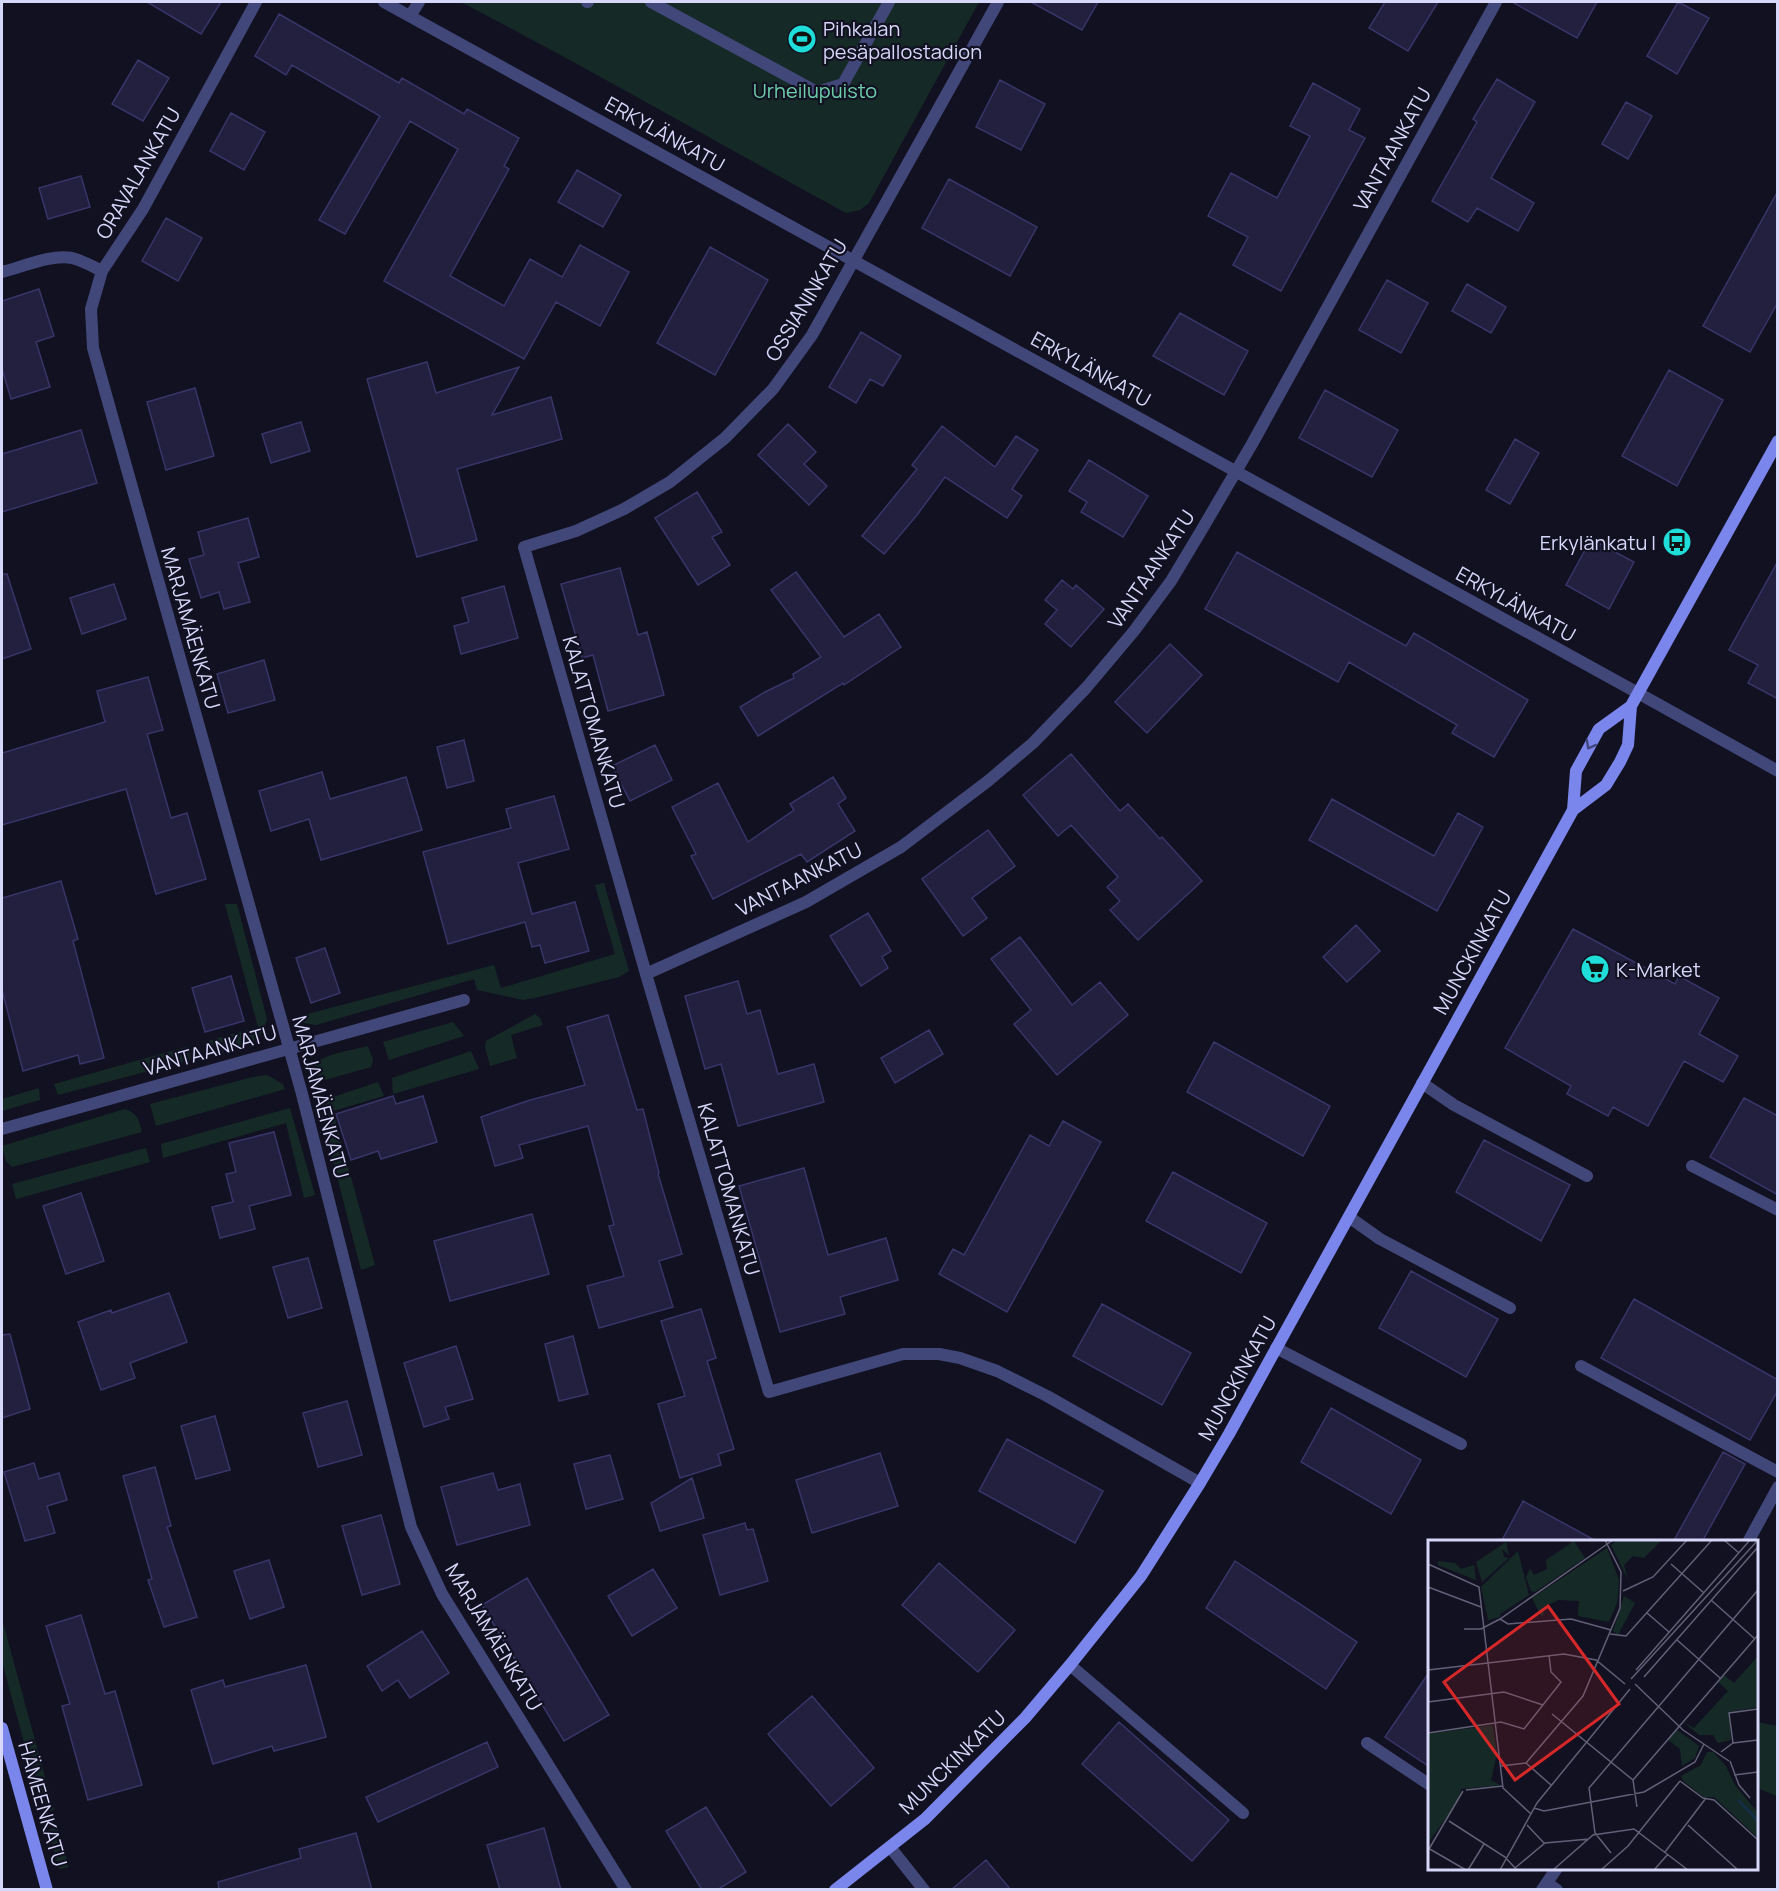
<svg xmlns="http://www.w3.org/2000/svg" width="1779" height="1891" font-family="Manrope,sans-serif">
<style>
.green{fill:#152a27}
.building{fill:#221f3f;stroke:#383568;stroke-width:1.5}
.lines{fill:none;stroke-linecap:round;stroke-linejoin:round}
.service{stroke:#42477a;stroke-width:12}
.minor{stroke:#42477a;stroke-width:12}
.tertiary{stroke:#42477a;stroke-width:12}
.secondary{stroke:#7b86ec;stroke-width:12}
.oneway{stroke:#41467c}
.labels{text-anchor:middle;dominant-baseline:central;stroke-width:4.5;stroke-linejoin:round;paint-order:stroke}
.poi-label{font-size:20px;fill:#d7d7f9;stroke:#121121;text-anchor:start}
.park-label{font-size:20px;fill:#6dcfaa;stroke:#121121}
.street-label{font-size:20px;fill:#d7d7f9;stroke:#121121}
.inset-river{fill:none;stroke:#162e45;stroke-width:3}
.inset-road{fill:none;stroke:#616077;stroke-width:1.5}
.view{fill:#d62828;fill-opacity:0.15;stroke:#d62828;stroke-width:3}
.inset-edge{fill:none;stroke:#d7d7f9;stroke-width:3}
</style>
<rect width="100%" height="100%" fill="#121121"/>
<path class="green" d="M461,2H979L869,203L860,210L846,213C718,143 591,70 461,2Z
M604,883L629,971L619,977L539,997L523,1000L477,990L474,979L316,1025L304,1023L296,1017L494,965L501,988L615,954L595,885Z
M225,904H237L267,1019C260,1048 239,1047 214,1055L207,1050L204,1042L258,1027Z
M535,1014L540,1018L543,1025L511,1035L517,1058L490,1066L485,1047L486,1041Z
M453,1022L464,1036L389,1060L383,1042Z
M189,1046L190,1060L58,1095L54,1084Z
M368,1046L373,1060L371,1067L314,1083L310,1068C323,1053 350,1051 368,1046Z
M471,1051L479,1069L393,1094L392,1078Z
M267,1075L283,1084L285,1089L156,1126L150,1104L253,1077Z
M378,1082L384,1096L333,1111L375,1265L361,1270L318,1102Z
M39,1088L40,1100L2,1111V1099Z
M290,1108L315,1195L304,1198L286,1123L163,1158L161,1144Z
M125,1109C137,1113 139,1120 142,1132L12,1167L6,1161L2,1146Z
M146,1148L150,1162L16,1199L12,1184Z
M2,1619L54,1810L43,1812L2,1662Z
M1757,1722L1777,1726V1796L1757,1788Z
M57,1827L69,1867L59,1869L48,1830Z"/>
<path class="building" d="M147,2H221L201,34Z
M1031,2H1098L1082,30Z
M1385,2H1438L1408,51L1369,28Z
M1512,2H1597L1577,38Z
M1678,2L1709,18L1677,74L1647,56Z
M279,14L399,83L402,78L464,114L467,109L519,138L504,166L509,169L450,276L504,306L530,259L562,277L580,245L629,272L600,326L556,302L524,359L384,281L458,149L410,121L345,234L319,220L380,116L292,65L286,75L255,56Z
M138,60L169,78L143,121L112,104Z
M1497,79L1535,102L1491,178L1534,203L1518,231L1477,208L1468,222L1432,201L1477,122L1473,119Z
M1000,80L1045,104L1021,150L976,127Z
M1313,83L1360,109L1349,130L1365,138L1281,291L1233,265L1248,237L1208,216L1231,173L1277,198L1310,136L1290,126Z
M1626,102L1652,116L1628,159L1602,144Z
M231,113L265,132L244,170L210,151Z
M577,170L621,195L603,227L558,202Z
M81,176L90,207L48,219L39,188Z
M949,179L1037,227L1010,276L922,228Z
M1778,191V302L1750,352L1703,326Z
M166,218L202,238L178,281L142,261Z
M710,247L768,280L715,375L657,343Z
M1387,280L1428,303L1401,353L1359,330Z
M1467,284L1506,307L1491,333L1452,311Z
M39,289L54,336L36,342L50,387L11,399L2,369V301Z
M1180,313L1248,351L1224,395L1153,356Z
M861,332L901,356L883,386L870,379L856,403L829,387Z
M427,362L436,393L519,367L492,415L551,397L562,439L457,469L477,540L417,557L367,379Z
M1669,370L1723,400L1677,486L1622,456Z
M195,388L214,456L166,470L147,402Z
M1325,390L1398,430L1372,477L1299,438Z
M301,422L310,451L271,463L262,434Z
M788,424L816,452L804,464L827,486L809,505L758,455Z
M942,426L995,467L1016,436L1038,450L1012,489L1022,496L1007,518L945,477L917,515L884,554L862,536L917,469L912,465Z
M81,430L97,483L2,512V454Z
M1515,439L1539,453L1510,504L1486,490Z
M1089,460L1148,496L1123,537L1081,512L1087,502L1069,491Z
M697,492L722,532L712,537L730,565L698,585L655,518Z
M248,518L259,557L238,563L250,602L224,609L219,592L201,598L189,559L204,555L198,532Z
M1591,539L1634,562L1609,609L1566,585Z
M1237,552L1406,646L1414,633L1528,700L1494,757L1452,733L1457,725L1349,662L1338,682L1205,609Z
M1778,561V699L1748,683L1758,665L1729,650Z
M620,568L638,635L647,632L664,695L608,711L593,655L582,658L561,584Z
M796,572L844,637L879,614L901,647L844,685L843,683L758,736L740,707L765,692L794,678L793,674L821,657L771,590Z
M2,574H7L31,649L2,659Z
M1062,580L1073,589L1076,585L1104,609L1071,647L1045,624L1057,610L1045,600Z
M114,584L126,619L82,634L70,598Z
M504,586L518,638L461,654L454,626L469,622L462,598Z
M1170,644L1202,675L1147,733L1115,702Z
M264,660L275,700L228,713L217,674Z
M148,677L163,730L147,734L171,818L187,813L206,879L156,894L126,789L2,825V753L105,722L97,691Z
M464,740L474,781L447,788L437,747Z
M655,745L672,780L630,801L612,766Z
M1071,754L1120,811L1128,804L1160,839L1162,837L1202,881L1138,940L1110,910L1120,901L1107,887L1118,877L1071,825L1058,836L1023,795Z
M322,772L330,799L406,777L422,830L321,860L309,819L271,831L259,791Z
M833,777L846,798L838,804L855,831L807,862L801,854L713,899L691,856L696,854L672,807L718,783L748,842L794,810L790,804Z
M554,796L569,849L518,863L532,914L575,902L589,951L545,963L540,945L532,947L525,922L448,944L423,852L511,828L506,809Z
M1332,799L1434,856L1458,813L1483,827L1437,911L1309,840Z
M988,830L1015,866L972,898L987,918L963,936L922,879Z
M61,881L78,939L73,941L104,1058L80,1064L78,1055L23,1071L2,990V898Z
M868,913L891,951L882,957L888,968L861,986L830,936Z
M1356,925L1380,951L1347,982L1323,957Z
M1573,929L1675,984L1679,976L1719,998L1699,1034L1738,1056L1723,1082L1684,1061L1648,1126L1613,1107L1608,1116L1567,1094L1571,1086L1505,1048Z
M1020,937L1072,1005L1100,982L1128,1015L1057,1075L1014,1024L1031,1010L991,959Z
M325,948L340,993L311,1003L296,958Z
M231,976L244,1021L205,1032L192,988Z
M738,981L747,1014L760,1010L778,1074L814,1064L824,1102L738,1126L721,1064L705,1069L685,996Z
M608,1015L637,1110L643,1109L659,1173L658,1174L682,1254L659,1261L673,1307L599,1328L587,1286L624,1276L609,1226L614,1225L588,1126L519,1145L523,1158L495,1166L481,1117L527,1101L585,1085L567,1027Z
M929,1030L943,1054L895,1083L881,1058Z
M1214,1042L1330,1106L1303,1156L1187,1092Z
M393,1096L396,1104L423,1096L437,1142L381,1159L378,1151L351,1160L336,1114Z
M1744,1098L1778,1116V1195L1710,1157Z
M1063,1121L1101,1142L1007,1312L939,1274L953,1249L964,1255L1030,1135L1049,1146Z
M274,1132L291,1195L249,1206L255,1229L220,1238L212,1207L233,1202L226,1174L236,1172L229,1143Z
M1484,1140L1570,1185L1541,1241L1456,1192Z
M804,1168L828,1255L886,1238L898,1280L840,1297L845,1314L780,1332L739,1186Z
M1173,1172L1267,1223L1241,1273L1146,1221Z
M81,1193L104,1261L66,1274L43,1206Z
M532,1214L549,1274L450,1301L434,1241Z
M308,1258L322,1308L288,1318L273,1267Z
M1411,1271L1498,1319L1466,1377L1379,1328Z
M169,1293L187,1342L130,1363L135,1378L101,1390L78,1322L111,1310L112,1313Z
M1634,1299L1778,1380V1390L1750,1440L1601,1358Z
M1102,1304L1191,1353L1162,1405L1073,1356Z
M701,1309L716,1358L707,1361L734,1449L718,1454L721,1465L680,1478L658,1404L685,1396L661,1321Z
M10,1334L30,1409L2,1418V1335Z
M573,1336L588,1394L559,1401L545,1344Z
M456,1346L473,1399L445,1407L449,1419L424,1427L404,1363Z
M347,1401L362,1455L318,1467L303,1413Z
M1331,1408L1421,1460L1391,1514L1301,1462Z
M215,1416L230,1470L196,1479L181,1426Z
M1007,1439L1103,1491L1075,1543L979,1491Z
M1723,1452L1745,1464L1702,1542H1673Z
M880,1453L898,1506L812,1533L796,1480Z
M610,1455L623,1499L586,1509L574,1464Z
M34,1463L39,1479L59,1473L67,1500L47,1506L55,1533L25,1541L4,1472Z
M155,1467L171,1526L167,1527L197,1617L164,1627L148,1580L152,1579L123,1476Z
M493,1473L498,1490L520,1484L530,1525L457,1545L441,1487Z
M692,1478L704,1518L660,1531L651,1503Z
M1523,1501L1598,1542H1501Z
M381,1515L400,1584L362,1595L342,1526Z
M745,1523L747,1530L753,1529L768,1581L720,1595L703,1535Z
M269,1560L284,1607L250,1619L234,1571Z
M1235,1561L1357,1642L1326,1689L1206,1608Z
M939,1563L1015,1630L978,1672L902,1605Z
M653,1569L677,1608L632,1636L608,1596Z
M527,1578L609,1715L564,1741L482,1605Z
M81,1615L105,1694L115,1691L142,1785L88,1800L62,1706L70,1704L46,1626Z
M422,1631L449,1673L410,1698L398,1680L382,1691L367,1666Z
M306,1665L326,1737L274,1751L272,1746L213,1764L191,1690L223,1680L225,1687Z
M1430,1671V1767L1385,1737Z
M812,1696L874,1768L831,1806L768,1734Z
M1119,1722L1229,1820L1192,1861L1082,1764Z
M487,1742L498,1767L378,1822L366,1797Z
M706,1807L746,1872L717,1890H702L666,1831Z
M544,1828L561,1890H500L487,1845Z
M356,1833L372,1890H219L218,1882L301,1858L299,1849Z
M986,1860L1011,1890H951Z"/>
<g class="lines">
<path class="service" d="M587,2H588
M651,2L817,92L843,84L889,2
M410,16L419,2
M1422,1083L1454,1105L1587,1176
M1692,1166L1778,1210
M1349,1217L1380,1239L1510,1308
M1276,1348L1461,1444
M1581,1366L1778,1472
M1070,1665L1243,1813
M1367,1743L1430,1785
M890,1847L924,1890
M1547,1883L1557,1890"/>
<path class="minor" d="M256,2L143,209L102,271L91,309L93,348L302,1094L411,1527L442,1594L626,1890
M998,2L812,335L773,389L725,438L670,482L624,509L576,531L524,547L646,974L769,1392L903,1354H939L960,1358L997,1371L1047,1396L1200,1483
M2,272C23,267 50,254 72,258C83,261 92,266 102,271
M1638,693L1778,771
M646,974L806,902L901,847L988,781L1033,743L1086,688L1134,631L1171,581L1201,531L1252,444L1496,2
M2,1129L464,1000
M1748,1542L1778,1487
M1542,1890L1557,1868"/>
<path class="tertiary" d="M384,2L1638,693"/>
<path class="secondary" d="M1573,810L1576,771L1599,729L1631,706
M2,1728L47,1890
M835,1890L925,1819L1025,1718L1070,1665L1141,1576L1200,1483L1229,1434L1573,810L1606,785L1620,762L1628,745L1631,706L1778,441"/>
</g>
<defs><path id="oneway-chevron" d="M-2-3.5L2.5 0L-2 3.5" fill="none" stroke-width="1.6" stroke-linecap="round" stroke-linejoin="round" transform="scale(1.5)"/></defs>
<use class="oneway" href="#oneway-chevron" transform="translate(1590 745) rotate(119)"/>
<defs>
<g id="stadium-disc" transform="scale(1.5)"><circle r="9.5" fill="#1fddd8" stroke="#121121"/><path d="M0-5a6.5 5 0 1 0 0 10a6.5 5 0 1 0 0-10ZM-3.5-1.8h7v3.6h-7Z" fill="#111"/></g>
<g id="bus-disc" transform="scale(1.5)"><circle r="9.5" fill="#1fddd8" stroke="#121121"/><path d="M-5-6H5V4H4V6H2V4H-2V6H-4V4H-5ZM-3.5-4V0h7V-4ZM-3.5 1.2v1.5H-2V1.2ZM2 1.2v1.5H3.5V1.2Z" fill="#111"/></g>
<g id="supermarket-disc" transform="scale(1.5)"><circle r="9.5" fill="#1fddd8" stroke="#121121"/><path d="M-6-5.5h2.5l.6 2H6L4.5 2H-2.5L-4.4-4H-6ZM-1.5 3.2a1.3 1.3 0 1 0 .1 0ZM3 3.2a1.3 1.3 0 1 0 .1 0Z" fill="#111"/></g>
</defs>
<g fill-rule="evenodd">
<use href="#stadium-disc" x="802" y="39"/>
<use href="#bus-disc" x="1677" y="542"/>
<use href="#supermarket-disc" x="1595" y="969"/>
</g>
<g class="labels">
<g class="poi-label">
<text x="823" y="28">Pihkalan<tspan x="823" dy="23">pesäpallostadion</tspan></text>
<text x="1656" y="542" text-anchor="end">Erkylänkatu I</text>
<text x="1616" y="969">K-Market</text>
</g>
<g class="park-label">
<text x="815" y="90">Urheilupuisto</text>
</g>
<g class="street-label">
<text transform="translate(665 134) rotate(29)">ERKYLÄNKATU</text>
<text transform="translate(1392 149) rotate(-61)">VANTAANKATU</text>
<text transform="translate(138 173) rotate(-60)">ORAVALANKATU</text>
<text transform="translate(806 300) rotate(-59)">OSSIANINKATU</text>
<text transform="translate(1091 369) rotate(29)">ERKYLÄNKATU</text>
<text transform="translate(1151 569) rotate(-56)">VANTAANKATU</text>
<text transform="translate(1516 604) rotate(29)">ERKYLÄNKATU</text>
<text transform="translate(191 628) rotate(74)">MARJAMÄENKATU</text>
<text transform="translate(594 722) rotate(74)">KALATTOMANKATU</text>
<text transform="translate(799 879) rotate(-27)">VANTAANKATU</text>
<text transform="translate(1472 952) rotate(-61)">MUNCKINKATU</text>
<text transform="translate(210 1050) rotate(-16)">VANTAANKATU</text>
<text transform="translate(321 1097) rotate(75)">MARJAMÄENKATU</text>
<text transform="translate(729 1189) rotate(74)">KALATTOMANKATU</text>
<text transform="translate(1237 1378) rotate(-61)">MUNCKINKATU</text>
<text transform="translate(494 1637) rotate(59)">MARJAMÄENKATU</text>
<text transform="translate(952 1762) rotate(-44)">MUNCKINKATU</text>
<text transform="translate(43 1804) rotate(74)">HÄMEENKATU</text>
</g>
</g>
<g transform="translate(1428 1540)">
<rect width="330" height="330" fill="#121121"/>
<path d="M190,0H234L216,18L205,16L196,25L200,40L183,5ZM146,1L157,18L107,52L103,51L98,37L102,29L106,35L119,29L118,20ZM78,2L81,15L74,9L76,17L81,18L54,42L48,22ZM179,8L191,40L189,63L181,82L150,76L151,61L131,60L115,67L116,75L113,76L104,58ZM90,11L101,55L72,74V77L60,80L53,47ZM10,21L27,23L33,29L46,25L48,40L10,25ZM196,56L207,63L190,95L185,91ZM330,116V167L301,172L303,200L290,203L285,195H271L255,182L266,188L300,151L290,142L296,135L306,143ZM65,185L69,214L63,240L72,245L33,249L31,260L0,303V194ZM248,189L271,206L267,218L254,226L252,209L239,199ZM279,212H285L298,226L307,245L330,273V298L286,257H276L255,241L253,236L273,225Z" fill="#152a27"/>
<path class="inset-river" d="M310,260L330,281"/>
<path class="inset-road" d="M296,0L311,13M0,24L51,47L75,248L103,274M243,24L276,53M0,47L53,67M195,51L225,37L259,0M283,60L327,99M219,73L241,92M72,79L80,84L143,79L183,90M36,89H53L72,79L185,0M182,94L198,96L284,0M249,100L292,138M0,130L136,114L168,120L197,144M208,130L322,0M216,137L330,7M203,139L330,0M207,144L255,190L301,221M0,162L76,152L115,165M124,174L205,240M0,193L73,182L96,189L133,142L123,132L121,115M305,203L301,173L330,169M293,212L305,203L330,200M302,221L311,245L322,258M98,223L155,156L192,68L193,32L177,0M98,223L123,245M73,226L98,223M306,235L330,232M252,241L275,258L286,260L330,300M38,250L75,246M216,252L267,222L276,204M209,267L205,240L330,95M106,268L116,271L216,252M21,281L77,317L88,329M99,285L116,303M260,285L310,330M0,308L38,330M1,309L35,251M237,312L278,258M183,313L167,293L161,248L330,50M87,328L117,303L161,299M40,330L56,304M72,330L109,263L202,149M125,330L165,295L206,289L260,330M173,330L200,306L252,241M226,330L240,314"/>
<path class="view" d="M120,66L191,164L87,240L16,142Z"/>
<rect width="330" height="330" class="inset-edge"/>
</g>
<rect width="1779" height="1891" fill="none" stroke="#d7d7f9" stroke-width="6"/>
</svg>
